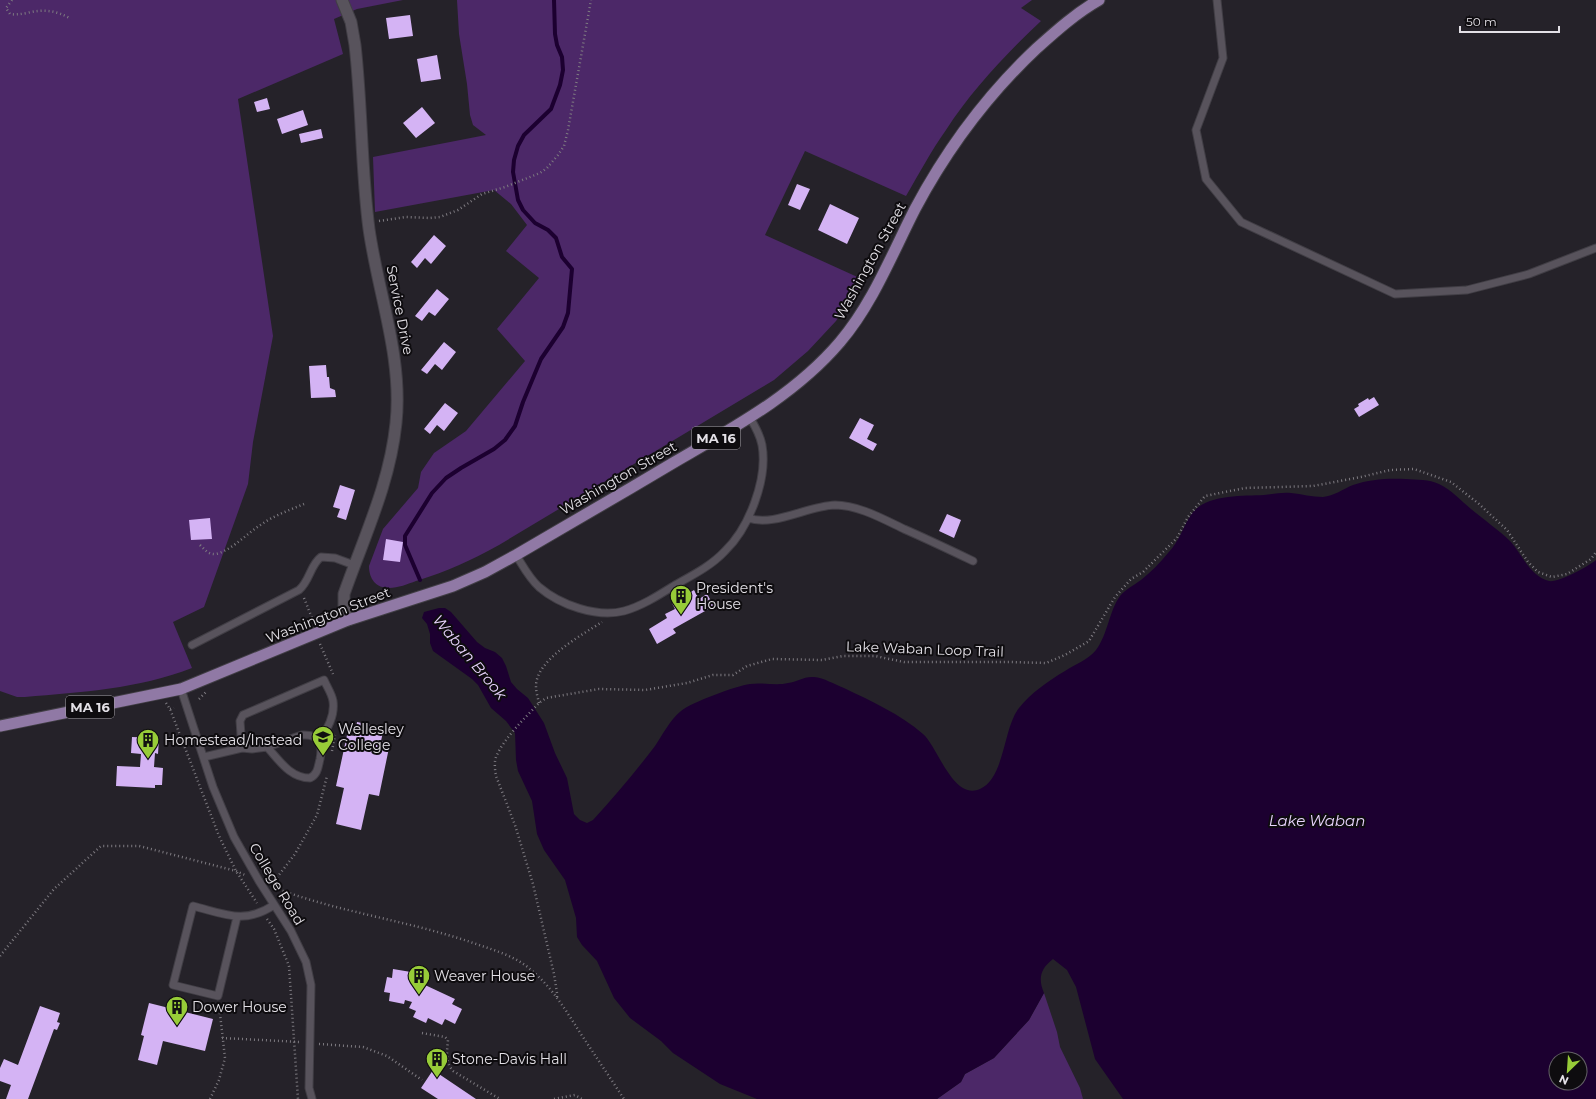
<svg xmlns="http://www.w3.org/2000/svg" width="1596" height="1099" font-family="Montserrat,sans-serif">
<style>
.green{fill:#4c2868}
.water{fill:#1c0030;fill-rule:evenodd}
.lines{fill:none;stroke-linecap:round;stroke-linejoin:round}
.stream{stroke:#1c0030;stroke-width:4}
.building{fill:#d4b3f4}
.service-casing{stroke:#413e45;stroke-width:9}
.minor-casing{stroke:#413e45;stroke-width:13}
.primary-casing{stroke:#413e45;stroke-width:13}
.path{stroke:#7e7b81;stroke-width:2.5;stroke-dasharray:1 3;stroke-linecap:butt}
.service{stroke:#58535c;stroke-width:7}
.minor{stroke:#58535c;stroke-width:11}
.primary{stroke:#9079a5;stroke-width:11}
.labels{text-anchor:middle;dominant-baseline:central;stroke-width:4;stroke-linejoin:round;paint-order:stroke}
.shield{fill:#0e0c0f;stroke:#a3a0a6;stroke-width:1}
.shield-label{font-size:13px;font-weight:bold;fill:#e3e0e6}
.street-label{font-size:14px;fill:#e3e0e6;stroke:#0e0c0f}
.poi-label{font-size:14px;fill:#e3e0e6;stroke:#0e0c0f;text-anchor:start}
.water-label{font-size:15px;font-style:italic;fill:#e9d4fe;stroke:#0e0c0f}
</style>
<rect width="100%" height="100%" fill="#252229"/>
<path class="green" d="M0,0H403L357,9L334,19L343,54L238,99L273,336L253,442L248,484L204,607L173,622L192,668C138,689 82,692 25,697H17L0,691Z
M457,0H1032L1021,8L1041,21C1006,54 972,90 946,130C931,151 919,174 906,196L805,151L765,235L864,280L836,321L808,351L774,380L499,545C470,561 448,571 416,581C408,584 398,588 389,588C376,588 369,579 369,566L383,529L418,488L421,472L434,453L466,431L525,361L497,329L539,278L506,251L527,225L511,204L494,190L375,212L373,157L486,135L473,125L470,115L467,84L459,34Z
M1044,993L1057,1032L1060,1047L1080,1088L1083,1099H937L961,1082L965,1074L994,1058L1029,1020Z"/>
<path class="water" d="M1406,479C1417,480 1429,479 1439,484C1452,490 1460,500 1471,509C1484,520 1499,530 1511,542C1522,555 1531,577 1549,581C1558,583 1589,566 1596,560V1099H1123L1095,1059L1076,987L1067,970L1053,959C1040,969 1038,979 1044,993L1029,1020L994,1058L965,1074L961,1082L937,1099H757L720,1084L673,1053L661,1041L630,1018L614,998L597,961L582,945L577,937L576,918L565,880L544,850L537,834L532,801L518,771L516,760L515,733L506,721L491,708L478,685L472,679L433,651L430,643V634L427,624L422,618L424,612L439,608H445L451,612L477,642L485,648L495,652L502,658L506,666L511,682L517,689L528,698L544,723L555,753L567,778L574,814L580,820L587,823L593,820C615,796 636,771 655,746C663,734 670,720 681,711C692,702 736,686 750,684C763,682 776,686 788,683C797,682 804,676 814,677C824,678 834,684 844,688C871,701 900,714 923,734C938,747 953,801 980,789C1005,778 1003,728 1019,708C1031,693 1048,681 1065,671C1075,664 1088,660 1096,650C1108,634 1109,611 1120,596C1126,589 1134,585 1141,580C1151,572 1160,563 1168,553C1180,541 1183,525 1193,512C1209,494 1243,496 1264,495C1273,494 1282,492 1291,493C1302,494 1312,497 1323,497C1334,496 1343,489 1353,485C1370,479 1389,478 1406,479ZM1556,1059H1580V1083H1556Z"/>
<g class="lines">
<path class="stream" d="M420,580L405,545V536L432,493L446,478L461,468L494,449L505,440L515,426L523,402L541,359L563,327L568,313L572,269L562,257L556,238L548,230L535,223L523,210L518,200L513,172L514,160L518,146L524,135L551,109L560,85L563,70L562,57L557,45L555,34L554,0"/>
</g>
<path class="building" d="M410,15L413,36L389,39L386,18Z
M437,55L441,79L421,82L417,59Z
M267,98L270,109L257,112L254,102Z
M422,107L435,123L416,138L403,123Z
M303,110L308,125L282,134L277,119Z
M321,129L323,138L301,143L299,134Z
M797,184L810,189L800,210L788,205Z
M830,204L859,218L847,244L818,230Z
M434,235L446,246L431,264L425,258L417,268L411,262Z
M437,289L449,299L435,316L429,312L422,321L415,316Z
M444,342L456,352L442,370L435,364L427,374L421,370Z
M326,365L327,377H329L330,388L335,390L336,397L311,398L309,366Z
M1374,397L1379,405L1359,417L1354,409L1359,406L1358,404L1368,398L1369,400Z
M445,403L458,413L444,431L437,425L430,434L424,429Z
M860,418L874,425L867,439L877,444L873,451L849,438Z
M340,485L355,490L346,520L337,517L340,509L333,507Z
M947,514L961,520L954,538L939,531Z
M210,518L212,539L191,540L189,520Z
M386,539L403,542L400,562L383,560Z
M694,590L699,599L707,594L714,606L673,629L676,633L657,644L649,629L667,618L665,614L675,609L672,603Z
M357,722L384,728L381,741L390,743L379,796L369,794L361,830L336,824L344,788L336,786L347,735L355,736Z
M132,737L159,738L158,754L155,753L154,767L163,768L162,785H155V788L116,786L117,766L140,767L141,754L131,753Z
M393,969L411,972L410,978L455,999L452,1004L462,1009L455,1024L445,1019L442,1025L428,1018L426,1023L413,1017L416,1011L409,1008L412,1002L405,1000L404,1004L389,1001L390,993L384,992L387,977L392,978Z
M149,1003L213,1019L205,1051L163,1041L157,1065L138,1060L144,1036L141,1035Z
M40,1006L60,1013L57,1022L60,1023L57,1030L54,1029L28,1099H6L11,1085L0,1081V1068L4,1059L18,1065Z
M433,1070L476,1099H438L421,1088Z"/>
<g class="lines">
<g class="service-casing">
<path id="service" d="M1217,0L1223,58L1196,130L1206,179L1241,222L1395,294L1467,290L1529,274L1596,248
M748,518C774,527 807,506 835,505C858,505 883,519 904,529C927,539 950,550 973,561
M516,555C523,566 529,578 539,587C560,605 597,618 624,611C642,606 659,595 675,585C693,575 711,566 725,551C749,528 768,479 762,445C760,435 755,426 750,418
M192,645L299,590C310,581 310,565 321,557L335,558L354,565
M181,689L213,787L234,837L259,881L291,931L306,962L311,985L309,1088L312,1099
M242,748L240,721L243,715L324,680C327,687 332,694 333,701C335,715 328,730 318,740
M204,757L242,748L252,749L267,747L302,735C320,734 323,744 320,759C318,767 318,774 310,778C290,778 279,760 267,747
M237,917L218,996L173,985L193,906C225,914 244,925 274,905"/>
</g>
<g class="minor-casing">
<path id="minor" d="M342,0L351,22L355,45C362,106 361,168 369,229C378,293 403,358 396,423C390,483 364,537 344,594V606L348,620"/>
</g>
<g class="primary-casing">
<path id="primary" d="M0,726L181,689L348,620L453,586L485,572L516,555C569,524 621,494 673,463C733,428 795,395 840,342C873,303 892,254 915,209C947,149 987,95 1037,48C1056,31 1076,13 1099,0"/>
</g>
<path class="path" d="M12,0L6,8L10,14C16,15 21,14 27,13C43,9 56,10 71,19
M379,221L406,217L430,218L440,217L458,210L482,194L505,187L540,173L547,168L558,155L564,146L568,130L591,0
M200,545C205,550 209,555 216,554C234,549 247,533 262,524C275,515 290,510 304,504
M304,598L314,623
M320,644L333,674
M199,699L206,692
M166,703L170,709L219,836L236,871L257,903
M539,703C538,698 536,692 536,687C535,660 582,635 602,622
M170,709L174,708
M332,751L335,735
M272,884L295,854L317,815L327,776
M275,888C341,913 412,921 479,945C497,951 516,957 530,969C551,986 565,1009 579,1031C594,1054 609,1076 624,1099
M267,919L274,929L289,966L298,1099
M0,956L54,889L101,846H139L236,871L245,875
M557,997V993L554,974L533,884L515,825L496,776C495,770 494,763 496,757C504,738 525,718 539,703L546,698L599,689L645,690L687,683L713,675H733L747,666L772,659L822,660L843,656H875L904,662H1009L1046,663L1065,655L1089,641L1115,597L1131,579L1143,572L1177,538L1188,517L1205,496L1245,488L1313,486L1361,477L1390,470L1414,469L1451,482L1479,504L1507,530L1528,562L1538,572L1552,577L1567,574L1591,559L1596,552
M422,1033L445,1037L448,1040C447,1051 445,1062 453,1071L500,1099
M222,1038L300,1042
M319,1044L363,1047L387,1056L422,1080
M210,1099L219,1080L225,1058L219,1005
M554,1099L575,1095L582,1099"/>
<use href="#service" class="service"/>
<use href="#minor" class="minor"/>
<use href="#primary" class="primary"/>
</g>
<defs>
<g id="building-pin" transform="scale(1.15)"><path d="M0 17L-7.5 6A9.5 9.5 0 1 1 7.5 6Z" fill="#97cc38" stroke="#0e0c0f"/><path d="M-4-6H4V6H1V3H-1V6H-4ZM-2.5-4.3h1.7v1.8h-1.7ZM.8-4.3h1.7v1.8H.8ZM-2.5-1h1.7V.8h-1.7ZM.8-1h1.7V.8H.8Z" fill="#111"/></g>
<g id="university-pin" transform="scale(1.15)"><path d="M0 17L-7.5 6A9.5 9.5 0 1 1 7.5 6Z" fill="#97cc38" stroke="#0e0c0f"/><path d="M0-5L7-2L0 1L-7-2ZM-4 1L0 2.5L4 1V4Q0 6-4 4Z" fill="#111"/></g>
</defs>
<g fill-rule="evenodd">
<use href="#building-pin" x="681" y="596"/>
<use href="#university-pin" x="323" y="737"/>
<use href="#building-pin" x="148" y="740"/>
<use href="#building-pin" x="419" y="976"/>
<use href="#building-pin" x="177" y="1007"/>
<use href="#building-pin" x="437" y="1059"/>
</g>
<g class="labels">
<g class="shield">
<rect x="692" y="427" width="48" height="22" rx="3"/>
<rect x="66" y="696" width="48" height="22" rx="3"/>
</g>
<g class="shield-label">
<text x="716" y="438">MA 16</text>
<text x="90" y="707">MA 16</text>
</g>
<g class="street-label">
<text transform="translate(870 261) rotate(-61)">Washington Street</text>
<text transform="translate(400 310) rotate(79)">Service Drive</text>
<text transform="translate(618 478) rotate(-30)">Washington Street</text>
<text transform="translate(328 615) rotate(-21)">Washington Street</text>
<text transform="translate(925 649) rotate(2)">Lake Waban Loop Trail</text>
<text transform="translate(277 884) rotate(59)">College Road</text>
</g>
<g class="poi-label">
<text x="696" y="588">President's<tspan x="696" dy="16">House</tspan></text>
<text x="338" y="729">Wellesley<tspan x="338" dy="16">College</tspan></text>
<text x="164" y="740">Homestead/Instead</text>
<text x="434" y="976">Weaver House</text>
<text x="192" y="1007">Dower House</text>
<text x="452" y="1059">Stone-Davis Hall</text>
</g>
<g class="water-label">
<text transform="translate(470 657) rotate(50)">Waban Brook</text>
<text x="1317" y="820">Lake Waban</text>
</g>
</g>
<g transform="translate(1568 1071) rotate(205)"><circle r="19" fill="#0e0c0f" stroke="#636165"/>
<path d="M0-3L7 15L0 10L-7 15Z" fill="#97cc38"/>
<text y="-6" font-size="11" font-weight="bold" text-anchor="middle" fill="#e3e0e6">N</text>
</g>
<path d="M1460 26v6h99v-6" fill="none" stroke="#e3e0e6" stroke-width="2"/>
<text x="1466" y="26" font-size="12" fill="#e3e0e6" stroke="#0e0c0f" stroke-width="3" paint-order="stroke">50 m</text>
</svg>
